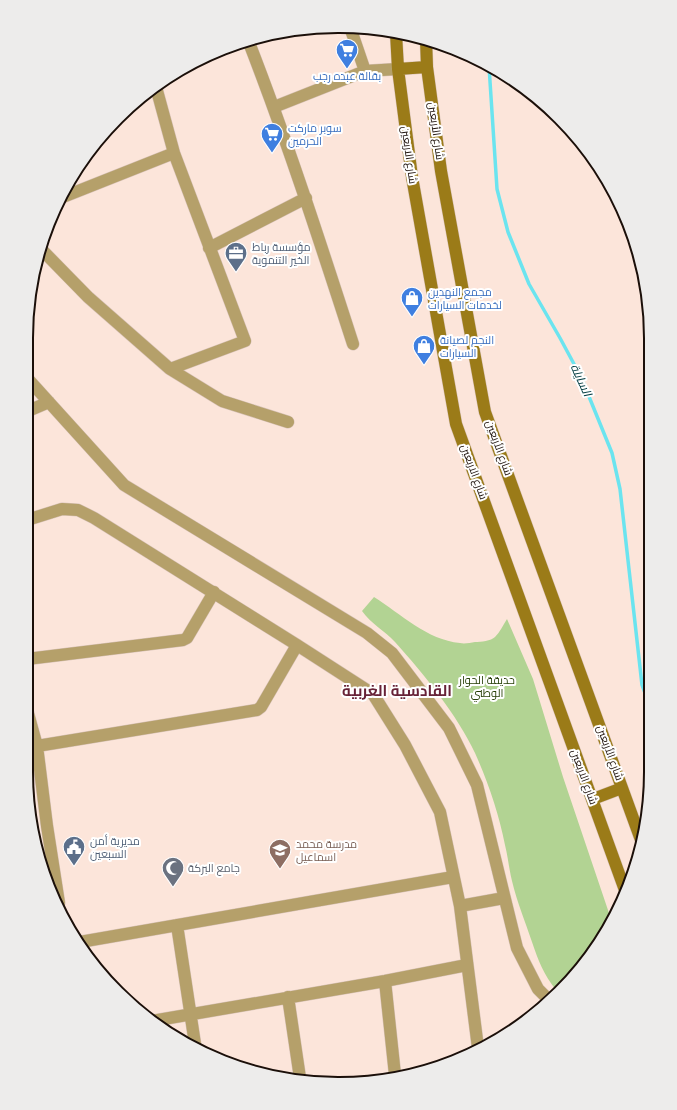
<svg xmlns="http://www.w3.org/2000/svg" width="677" height="1110" font-family="Raleway,Cairo,sans-serif">
<style>
.green{fill:#b2d393}
.lines{fill:none;stroke-linecap:round;stroke-linejoin:round}
.stream{stroke:#6be4ef;stroke-width:3.5}
.minor-casing{stroke:#d8c3b9;stroke-width:13}
.secondary-casing{stroke:#d8c3b9;stroke-width:13}
.minor{stroke:#b5a06a;stroke-width:12}
.secondary{stroke:#9b7b18;stroke-width:12}
.labels{text-anchor:middle;dominant-baseline:central;stroke-width:4;stroke-linejoin:round;paint-order:stroke}
.shop-label{font-size:11px;fill:#366cbe;stroke:#fff;text-anchor:start}
.street-label{font-size:11px;fill:#1b0f09;stroke:#fff}
.service-label{font-size:11px;fill:#4e5e75;stroke:#fff;text-anchor:start}
.park-label{font-size:11px;fill:#273f07;stroke:#fff}
.education-label{font-size:11px;fill:#785e54;stroke:#fff;text-anchor:start}
.worship-label{font-size:11px;fill:#5b616d;stroke:#fff;text-anchor:start}
.water-label{font-size:12px;font-style:italic;fill:#003b40;stroke:#fff}
.district-label{font-size:15px;font-weight:bold;fill:#672237;stroke:#fff}
.rim{fill:none;stroke:#1b0f09;stroke-width:2}
</style>
<rect width="100%" height="100%" fill="#fce5da"/>
<path class="green" d="M374,597C401,614 427,640 460,643C464,644 470,643 475,642C481,642 491,641 495,637C500,632 503,625 507,619L533,679L563,777L611,919L587,962L556,990C544,975 538,960 532,942C525,921 517,902 512,881C509,869 508,857 505,845C499,814 488,782 475,753C458,716 423,673 395,642C385,631 371,624 362,611Z"/>
<g class="lines">
<path class="stream" d="M489,66L497,189L508,232L529,284L560,338L581,377L612,453L620,489L642,685L649,704"/>
<g class="minor-casing">
<path id="minor" d="M350,27L365,71
M248,40C287,140 320,242 353,344
M156,87L174,153L245,341L170,369
M274,107L365,71L398,69
M63,197L174,153
M209,248L306,198
M42,250L88,297L170,369L222,401L288,422
M28,379L124,485L367,633L392,653L449,728L477,785L517,948L538,989L547,998
M28,411L49,402
M27,520L62,509L78,510L94,518L297,645L373,694L405,745L440,812L460,906L478,1048
M27,659L183,640L187,638L214,592
M26,706L37,746L47,826L59,903
M26,746H37L257,710L261,707L297,645
M460,906L504,898
M177,925L195,1044
M80,942L453,877
M385,981L395,1075
M288,997L300,1078
M152,1021L385,981L467,965"/>
</g>
<g class="secondary-casing">
<path id="secondary" d="M396,33L398,69L412,177L456,424L626,893
M426,39L427,67L441,171L485,412L641,840
M398,69L427,67
M593,799L622,788"/>
</g>
<use href="#minor" class="minor"/>
<use href="#secondary" class="secondary"/>
</g>
<defs>
<g id="supermarket-pin" transform="scale(1.15)"><path d="M0 17L-7.5 6A9.5 9.5 0 1 1 7.5 6Z" fill="#3f7fe0" stroke="#fff"/><path d="M-6-5.5h2.5l.6 2H6L4.5 2H-2.5L-4.4-4H-6ZM-1.5 3.2a1.3 1.3 0 1 0 .1 0ZM3 3.2a1.3 1.3 0 1 0 .1 0Z" fill="#fff"/></g>
<g id="office-pin" transform="scale(1.15)"><path d="M0 17L-7.5 6A9.5 9.5 0 1 1 7.5 6Z" fill="#5c6f8a" stroke="#fff"/><path d="M-6-3h4V-5.5h4V-3h4V5H-6ZM-1-4.5V-3h2v-1.5ZM-6 0V1H6V0Z" fill="#fff"/></g>
<g id="shop-pin" transform="scale(1.15)"><path d="M0 17L-7.5 6A9.5 9.5 0 1 1 7.5 6Z" fill="#3f7fe0" stroke="#fff"/><path d="M-5-2.5h2.3a2.7 3.5 0 0 1 5.4 0H5L5.5 6h-11ZM-1.5-2.5h3a1.5 2.3 0 0 0-3 0Z" fill="#fff"/></g>
<g id="civic-pin" transform="scale(1.15)"><path d="M0 17L-7.5 6A9.5 9.5 0 1 1 7.5 6Z" fill="#5c6f8a" stroke="#fff"/><path d="M-.6-6.5H3V-4.5H.6V-3L4-1V1h2V6H-6V1h2V-1L-.6-3ZM-1.2 2.5V6h2.4V2.5Z" fill="#fff"/></g>
<g id="school-pin" transform="scale(1.15)"><path d="M0 17L-7.5 6A9.5 9.5 0 1 1 7.5 6Z" fill="#8d6e63" stroke="#fff"/><path d="M0-5L7-2L0 1L-7-2ZM-4 1L0 2.5L4 1V4Q0 6-4 4Z" fill="#fff"/></g>
<g id="mosque-pin" transform="scale(1.15)"><path d="M0 17L-7.5 6A9.5 9.5 0 1 1 7.5 6Z" fill="#6b7280" stroke="#fff"/><path d="M3.5-4.9A6 6 0 1 0 3.5 4.9A5 5 0 1 1 3.5-4.9Z" fill="#fff"/></g>
</defs>
<g fill-rule="evenodd">
<use href="#supermarket-pin" x="347" y="50"/>
<use href="#supermarket-pin" x="272" y="134"/>
<use href="#office-pin" x="236" y="253"/>
<use href="#shop-pin" x="412" y="298"/>
<use href="#shop-pin" x="424" y="346"/>
<use href="#civic-pin" x="74" y="847"/>
<use href="#school-pin" x="280" y="850"/>
<use href="#mosque-pin" x="173" y="868"/>
</g>
<g class="labels">
<g class="shop-label">
<text x="347" y="76" text-anchor="middle">بقالة عبده رجب</text>
<text x="288" y="128">سوبر ماركت<tspan x="288" dy="13">الحرمين</tspan></text>
<text x="428" y="292">مجمع النهدين<tspan x="428" dy="13">لخدمات السيارات</tspan></text>
<text x="440" y="340">النجم لصيانة<tspan x="440" dy="13">السيارات</tspan></text>
</g>
<g class="street-label">
<text transform="translate(436 131) rotate(82)">شارع الأربعين</text>
<text transform="translate(409 155) rotate(82)">شارع الاربعين</text>
<text transform="translate(499 448) rotate(70)">شارع الأربعين</text>
<text transform="translate(474 472) rotate(70)">شارع الاربعين</text>
<text transform="translate(610 753) rotate(70)">شارع الأربعين</text>
<text transform="translate(584 777) rotate(70)">شارع الاربعين</text>
</g>
<g class="service-label">
<text x="252" y="247">مؤسسة رباط<tspan x="252" dy="13">الخير التنموية</tspan></text>
<text x="90" y="841">مديرية أمن<tspan x="90" dy="13">السبعين</tspan></text>
</g>
<g class="park-label">
<text x="487" y="680">حديقة الحوار<tspan x="487" dy="13">الوطني</tspan></text>
</g>
<g class="education-label">
<text x="296" y="844">مدرسة محمد<tspan x="296" dy="13">اسماعيل</tspan></text>
</g>
<g class="worship-label">
<text x="188" y="868">جامع البركة</text>
</g>
<g class="water-label">
<text transform="translate(581 380) rotate(65)">السايلة</text>
</g>
<g class="district-label">
<text x="397" y="691">القادسية الغربية</text>
</g>
</g>
<path d="M0 0H677V1110H0ZM338 33H339A305 305 0 0 1 644 338V772A305 305 0 0 1 339 1077H338A305 305 0 0 1 33 772V338A305 305 0 0 1 338 33Z" fill="#edeceb" fill-rule="evenodd"/>
<path class="rim" d="M338 33H339A305 305 0 0 1 644 338V772A305 305 0 0 1 339 1077H338A305 305 0 0 1 33 772V338A305 305 0 0 1 338 33Z"/>
</svg>
